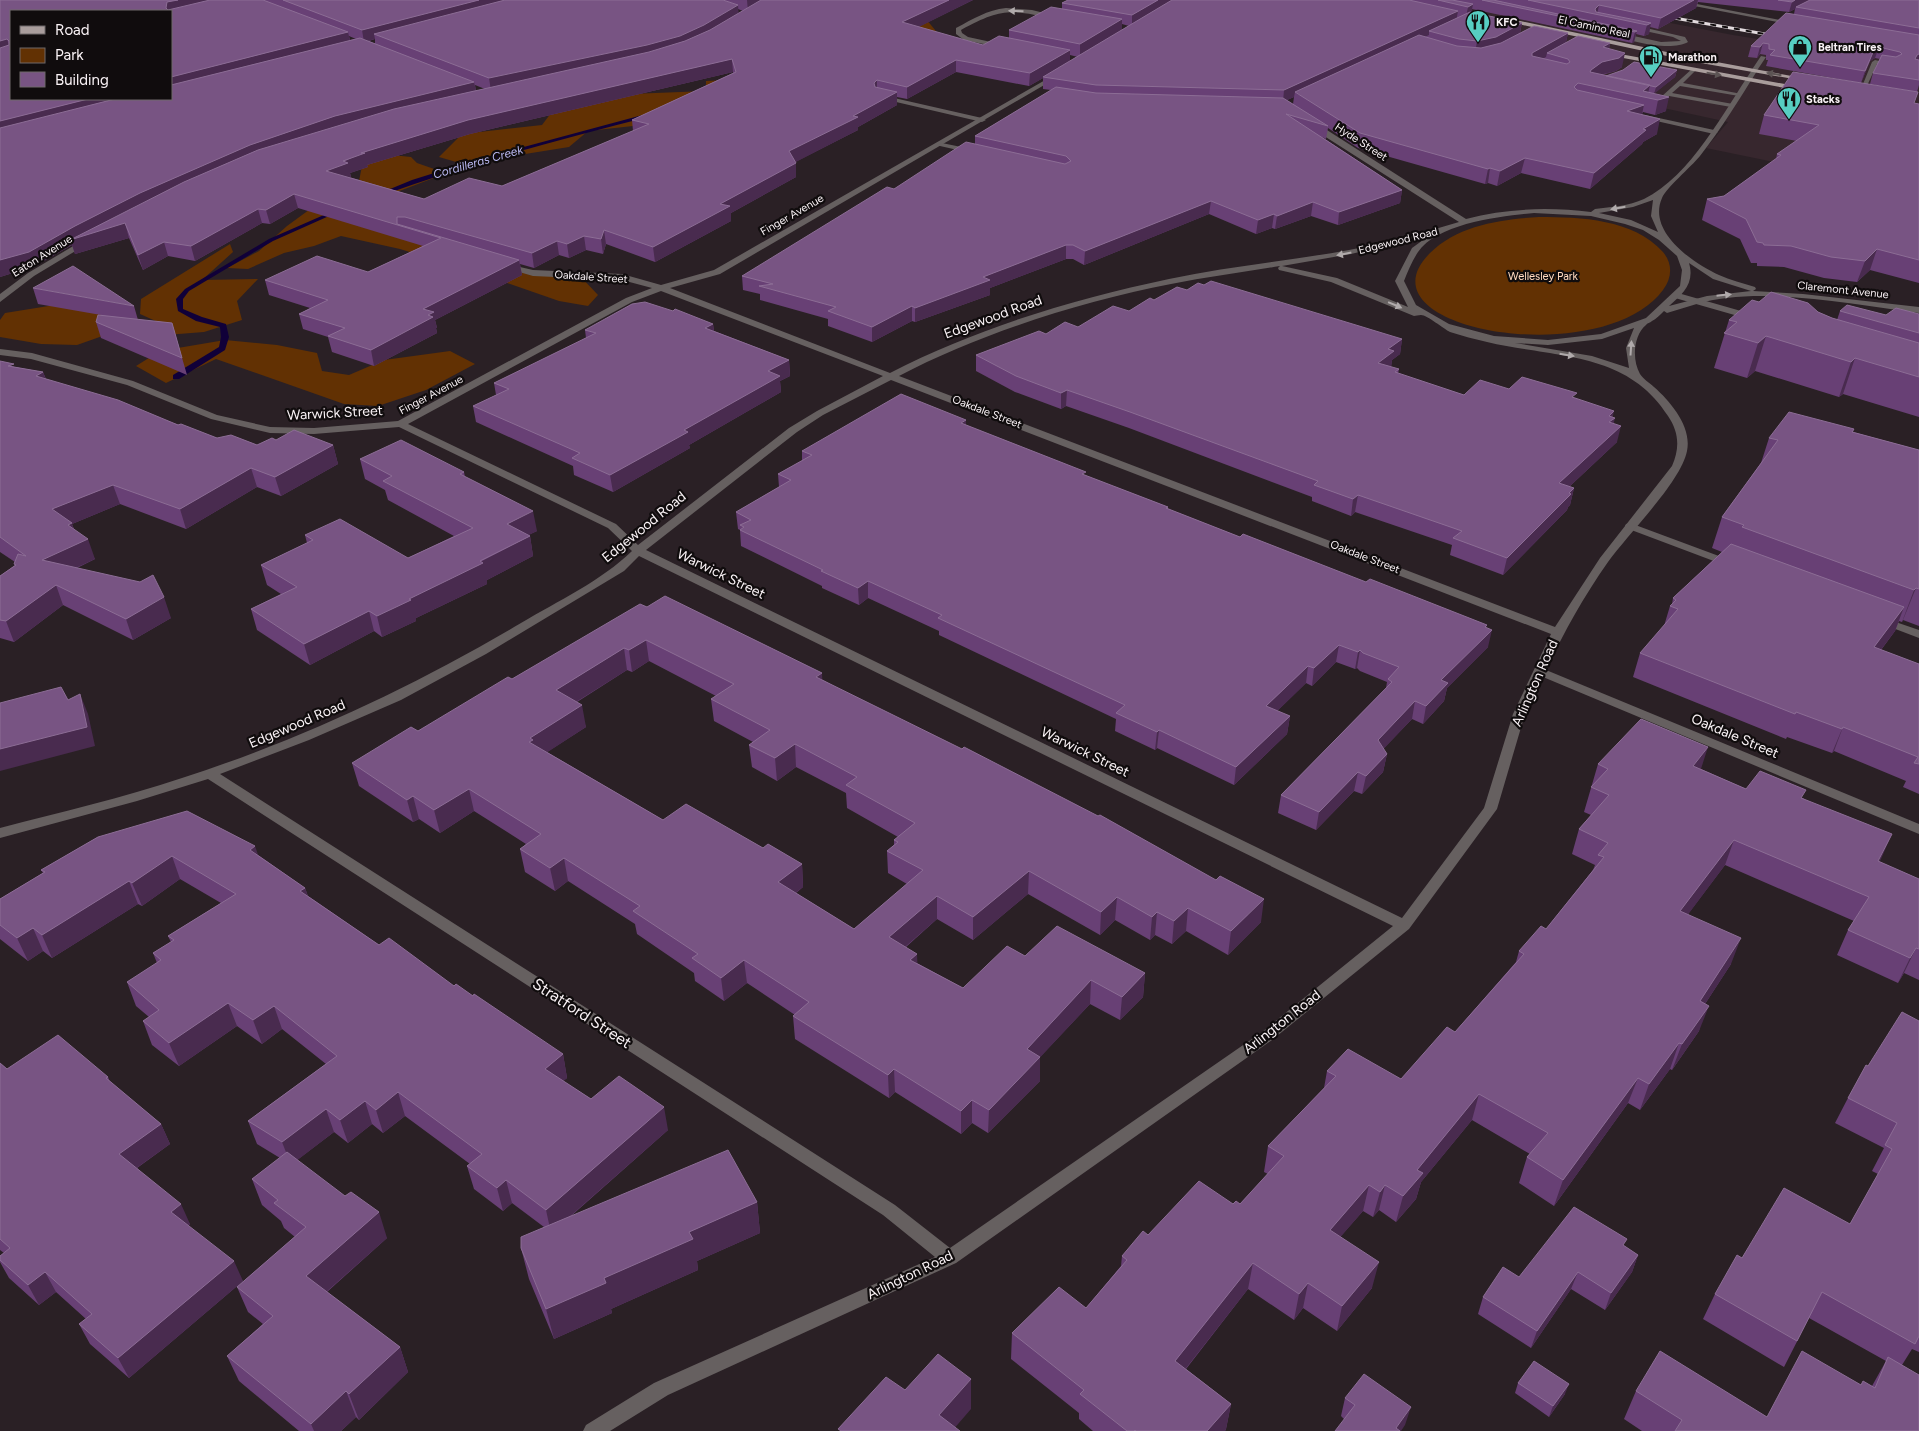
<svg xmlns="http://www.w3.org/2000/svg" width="1919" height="1431" font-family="Figtree,sans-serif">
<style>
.built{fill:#37272e}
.green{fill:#623103}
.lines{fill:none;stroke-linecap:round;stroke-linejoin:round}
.stream{fill:#100039;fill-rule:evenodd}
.service{fill:#666060;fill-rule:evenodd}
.minor{fill:#666060;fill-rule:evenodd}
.tertiary{fill:#666060;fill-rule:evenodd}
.primary{fill:#a99d9c;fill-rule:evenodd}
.rail-casing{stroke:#e2dbde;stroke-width:3}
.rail{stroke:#100c0d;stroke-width:2;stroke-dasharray:6;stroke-linecap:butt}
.wall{fill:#684075;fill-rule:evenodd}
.shaded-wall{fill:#492b4f}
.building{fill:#785483;stroke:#8c6d95;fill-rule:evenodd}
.oneway{fill:#b0aaab}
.oneway2{fill:#5c5454}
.labels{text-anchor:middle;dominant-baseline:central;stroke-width:4.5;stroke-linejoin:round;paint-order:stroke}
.far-poi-label{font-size:11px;font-weight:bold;fill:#faf3f6;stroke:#100c0d;text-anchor:start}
.far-street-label{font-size:11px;fill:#faf3f6;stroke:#100c0d}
.far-park-label{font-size:11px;fill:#ffdac1;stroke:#100c0d}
.far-water-label{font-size:12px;font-style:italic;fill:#bab9f2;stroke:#100c0d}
.street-label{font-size:14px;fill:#faf3f6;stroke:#100c0d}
.near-street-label{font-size:16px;fill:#faf3f6;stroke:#100c0d}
</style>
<rect width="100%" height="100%" fill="#2a2025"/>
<path class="built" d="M1427,0H1550L1733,35L1919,65V171L1889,186L1706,148L1728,122L1387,48Z"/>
<path class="green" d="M926,19L950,48L669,122L588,131L569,147L463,164L439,157L462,134L542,125L551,113L630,94L706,91V81L747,79Z
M382,154L411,157L417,163L437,170L439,176L381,198L483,263L582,278L598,295L588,306L559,301L484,275L400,249L341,236L314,246L284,253L248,269L227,268L259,251L287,226L313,207L359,181L363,161Z
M1539,217C1581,217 1633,219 1663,252C1673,264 1672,278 1663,290C1602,372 1353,330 1430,253C1458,225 1502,219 1539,217Z
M230,244L233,252L202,280L258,279L237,301L242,320L204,332L166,335L169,327L140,314L141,299Z
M61,304L124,311L128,327L77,345L41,344L0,337V320L5,313Z
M225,340L277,345L317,353L322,371L349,375L384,360L450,351L475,364L426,390L378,406L344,404L216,359L166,383L136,366L160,351Z"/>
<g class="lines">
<path class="stream" d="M650,113L652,114V116C561,139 471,163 383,195L378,194L412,180L479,159Z
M333,211L338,212L273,241L189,291L183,299V309L202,317L226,324L229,337L225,350L179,379H173V375L219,347L221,337L220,327L196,321L178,311L176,299L185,289L269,239Z"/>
<path class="service" d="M1633,25L1685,37L1688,42C1673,51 1632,43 1617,35L1620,33L1661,42L1681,41L1673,37L1631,28L1630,27Z
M1761,56L1766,57L1756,72H1752L1751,71Z
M1875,60L1896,65L1893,67L1877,64L1866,88L1861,89L1872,62Z
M1693,68L1696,70L1683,83L1742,94L1739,96L1680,86L1672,93L1733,104V106L1731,107L1669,96L1662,101L1648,97L1651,95L1661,97Z
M881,95L982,118L986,120L982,122L879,98V96Z
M1645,115L1714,130L1718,132L1714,134L1643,118V116Z
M937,142L971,149L975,151L971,153L940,146H937Z
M1678,293L1755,315L1756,317L1752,320L1675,298L1674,296Z
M1630,523L1735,562L1737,564L1731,567L1727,566L1626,528L1625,526L1626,524Z
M1881,617L1919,630V638L1877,622L1875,620L1877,618Z"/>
<path class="minor" d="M1006,8L1032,10L1060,17L1057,19C1011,10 1003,7 961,30L962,33L968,37L1005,45L1006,46L1003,48L964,40L956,34V28C973,19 987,10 1006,8Z
M1754,69L1757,71C1739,100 1721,129 1700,156C1690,168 1667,187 1662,198C1647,232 1693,263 1719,275C1730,280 1743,283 1755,287L1756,289L1753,291L1803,294L1919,307V313C1859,305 1787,291 1727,298C1706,300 1687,307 1667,313L1664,311C1660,315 1656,319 1652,321C1650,323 1647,323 1646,325C1633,336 1632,360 1640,374C1643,379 1650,383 1654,387C1671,402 1692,427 1687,451C1681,482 1628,534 1608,562C1584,596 1564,632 1546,670L1919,824V834L1543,677L1525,714L1497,809L1409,929L1272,1040L956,1263L668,1395L610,1431H583L586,1425L654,1383L935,1257L883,1215L208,779L137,801L0,838V828C61,812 122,798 182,778C302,739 413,687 521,623C558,601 601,581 632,551L608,528L399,427L314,434L270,433L211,419L127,385L31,359L0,355V349L32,353L133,381L217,415L270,427L314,428L398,421L626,298L652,288L622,280L533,276L502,267V263L533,270L622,274L661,285L714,270L1054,75H1058V77L720,274L670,288L890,373C977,328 1074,299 1169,279C1229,266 1289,261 1349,250C1386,243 1423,233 1459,222L1310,127V123H1316L1466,219C1507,208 1550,207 1591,212L1595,209C1611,207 1629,206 1644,199C1691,176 1724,111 1752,70ZM1653,200L1651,216L1658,232L1631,220L1599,213L1633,207ZM1534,213L1591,216L1625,224L1643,230L1659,240L1677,256L1682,270L1680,286L1646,318L1601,334L1548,340L1494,336L1449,324L1416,305L1404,281C1408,271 1412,261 1418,252C1438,223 1502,216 1534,213ZM1430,235L1412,248L1395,281L1408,307L1337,278L1282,266L1351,254ZM1689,263L1713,279L1751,291L1707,296L1669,306C1683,294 1695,283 1689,263ZM1280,266L1278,268L1279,270L1331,282L1414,316C1416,316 1418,315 1421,315C1427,315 1444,329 1450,332C1462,336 1475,339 1487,342C1554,358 1627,351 1668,416C1679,432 1680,448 1672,466L1600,558L1555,627L899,376C979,334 1082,301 1171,284C1207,277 1244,272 1280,266ZM661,291L883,376L817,411L789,428L638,545L616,524L408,424L632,302ZM1634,328L1626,348L1629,368L1592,356L1515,343L1548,345L1602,339ZM891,380L1551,634L1513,714L1484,808L1402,918L646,550L797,432L823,415ZM639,556L1393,926L1262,1032L950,1248L895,1205L220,774L309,740L401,700L486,654L624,571Z
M85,239L92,241L34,276L0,302V294L28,273Z"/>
<path class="tertiary" d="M1663,0H1676L1796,23L1793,25Z"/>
<path class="primary" d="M1506,18L1695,58L1808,79L1805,81L1695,62L1504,21Z
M1609,52L1801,87L1804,89L1801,91L1607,55V53Z"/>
<g class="rail-casing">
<path id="rail" d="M1663,16L1776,36"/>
</g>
<use href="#rail" class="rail"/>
</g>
<path class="wall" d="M0,0L208,1L210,0H973L918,27L983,45L1009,38V30L1062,9V3L1068,0H1919V85L1917,92L1870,84L1873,73L1880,59L1875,58L1870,61L1861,83L1766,66L1768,60H1766V55L1760,54L1757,58L1748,57L1751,46L1794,14L1795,9L1789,12L1698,2L1696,8L1658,29L1650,27L1649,34L1644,36L1636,34L1634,42L1632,43L1472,9L1471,12L1522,23L1520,33H1568L1566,42L1610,43L1609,49L1622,67L1616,71L1602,75L1606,76L1677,70L1675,77L1654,93L1666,111L1655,115L1643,112L1642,114L1657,134L1643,142L1642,144L1590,189L1521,173L1497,186L1488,183L1485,184L1358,148L1328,128L1326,139L1322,137L1402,190L1400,203L1338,225L1311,216L1275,229L1272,228L1256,234L1209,214L1084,265L1073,259H1066L990,288V295L915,322L912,321L872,342L828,326V319L760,300V294L743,290L742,276L894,189L975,144V136L1051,90L1043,89V78L1029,86L956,72L907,99L897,97V105L858,127V130L795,162L796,177L731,213V221L655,262L606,244L603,254L586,250L569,258L559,255L534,268L520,264L522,275L435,320L437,328H436L437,333L374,366L332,352L328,337L303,329L299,314L310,308L269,295L265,280L368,272L423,246L298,208L270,224L262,223L195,261L168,256L143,270L129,238L75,254L72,245L35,266L0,277ZM738,9L743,11L738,14ZM171,11V99H11ZM1122,24L1129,26L1122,30ZM349,36L356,39L350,40ZM375,39V44L369,41ZM1070,55L1078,57L1070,61ZM733,72V73L632,120L633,131L502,186L424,199L349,177H351L350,173L368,167L367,165L470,134ZM475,85L485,89L476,91ZM1294,97L1293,104L1287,100Z
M1914,103L1919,104V283L1870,270L1857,282L1824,278L1784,267L1757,266V263H1751L1740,239L1702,220L1707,199L1724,196L1776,159L1777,154L1797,141L1759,134L1764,115Z
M33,288L134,306L138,320L172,323L187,375L101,338L96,322L101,315L38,304Z
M1187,290L1402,339L1400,354L1392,360L1391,367L1399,369L1398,374L1464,395L1509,389L1575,398L1613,417L1617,442L1569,487L1574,488L1570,505L1568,507L1567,510L1503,575L1450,555L1452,545L1355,512L1351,516L1312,501V497L1129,428L1066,406L1061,409L1015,392L976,371V355L1046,334L1078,327L1129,311L1154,300Z
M1759,302L1818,312L1837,320L1840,311L1886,315L1919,314V417L1843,394L1839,397L1755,371L1747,378L1714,368L1729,320Z
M713,324L714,331L789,360L790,376L780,381L781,392L689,445L690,448L613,492L574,475L573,466L476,422L473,406L496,395L494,383L586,338L585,330Z
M0,361L15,367L43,372L46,379L217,438L257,445L276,440L333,445L338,464L281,496L257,487L186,529L120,504L72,524L74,529L95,559L77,568L171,618L133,640L63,605L14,642L0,638V576L15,565V562L0,552Z
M966,425L1086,476L1168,507V509L1240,537L1486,628L1488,647L1447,688L1444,701L1423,724L1412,719L1383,749L1387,754L1383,772L1362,794L1354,791L1316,830L1278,813L1281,795L1386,688L1387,682L1360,671L1357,668L1355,669L1336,662L1312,686L1306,683L1277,711L1290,716L1287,734L1234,785L1157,748L1155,750L1115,731L1116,719L939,635V631L868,598L859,605L822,588V586L741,546L740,530L738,529L736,512L779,487L778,474L802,461V451Z
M1854,429L1853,432L1919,450V626L1903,620L1902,622L1899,621L1895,631L1881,650L1919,664V794L1903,787L1906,781L1834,751L1832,753L1787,737L1786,739L1633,677L1640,653L1664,626L1670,606L1672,604L1673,598L1722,552L1712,548L1722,517L1761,463L1769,438Z
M360,459L464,472L465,477L537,531L528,535L530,536L533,556L487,580V584L416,618V621L382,637L374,631L310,665L257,630L251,609L281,594L267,585L261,565L307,543L305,535L408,558L454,536L388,500L385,490L365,479Z
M647,607L823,680L1261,922L1228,955L1186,931L1172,944L1155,935L1150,940L1115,920L1100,935L1028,894L973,940L937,919L906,947L917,963L963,988L1025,956L1145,973L1143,997L1120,1020L1090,1004L1040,1057V1081L988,1133L972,1123L961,1134L895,1092L889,1098L795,1039L793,1016L795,1015L747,983L724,1001L695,981L694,973L637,934L635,924L568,881L555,891L525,872L520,849L526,844L474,811L440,833L419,819L413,822L359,786L352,763L418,731L512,679ZM649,661L716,696L711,699L714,721L753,742L749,745L752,767L777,781L796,767L846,793L847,808L898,837L894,840V845L887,851L888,873L907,884L854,929L796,893L803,887L802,864L763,848L663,820L547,752L586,727L577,702L627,670L632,672Z
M1598,764L1701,769L1746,789L1803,798L1880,862L1919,879V980L1904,973L1898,983L1837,955L1848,930L1854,921L1725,865L1688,914L1731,964L1705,1004L1699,1031L1672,1070L1670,1069L1640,1110L1628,1103L1554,1206L1519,1183L1527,1157L1530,1154L1472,1120L1421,1182L1416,1199L1396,1222L1379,1210L1373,1217L1363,1211L1340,1237L1372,1288L1337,1331L1303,1308L1294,1320L1248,1289L1186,1369L1231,1404L1226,1429L1225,1431H1093L1079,1419V1413L1011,1359L1012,1333L1086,1308L1121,1266L1122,1256L1148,1235L1233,1204H1240L1268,1174L1264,1172L1268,1146L1324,1088L1327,1071L1401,1079L1455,1032L1516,962L1519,951L1546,929L1593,870L1595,865L1572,854L1579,829L1591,815L1584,812Z
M98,837L258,855L305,888L308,896L379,945L454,986L563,1054L567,1078L563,1081L591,1099L668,1130L571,1216L757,1202L760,1233L697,1261L698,1270L611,1309L612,1313L554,1339L529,1279L521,1248L544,1227L512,1203L503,1211L474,1189L467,1166L470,1164L405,1116L383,1133L372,1124L348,1143L334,1132L297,1160L387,1238L327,1292L400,1347L408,1372L359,1420L356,1417L341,1431H299L239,1381L227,1356L263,1324L248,1312L237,1287L295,1237L284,1228L281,1221L262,1205L252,1179L280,1158L257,1144L248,1121L326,1064L282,1029L262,1044L237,1026L179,1066L152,1045L143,1021L149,1017L136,1006L127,982L157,963L153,953L171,942L168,936L221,903L180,879L142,906L138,904L52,958L43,951L28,961L0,939V899L43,873L41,870Z
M1919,1021V1352L1912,1349L1902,1365L1919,1431H1642L1624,1419L1636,1391L1767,1417L1861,1385L1872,1386L1886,1361L1809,1318L1784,1367L1703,1319L1715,1294L1742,1258L1850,1224L1878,1174L1872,1171L1884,1148L1835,1123L1848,1098L1868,1066Z
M0,1063L7,1069L108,1077L110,1082L161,1124L170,1144L137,1168L190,1224L188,1226L243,1281L129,1378L90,1344L79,1324L86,1319L56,1292L39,1305L9,1278L0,1262V1256L4,1253L0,1250Z
M1624,1246L1638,1255L1632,1272L1605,1310L1571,1289L1531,1348L1478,1314L1483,1297L1519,1277Z
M1518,1383L1565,1394L1549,1417L1515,1393Z
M1345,1398L1405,1425L1344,1419L1341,1416Z"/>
<path class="shaded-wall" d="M178,0H207L209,5L171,14L166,8L167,2Z
M479,0H527L374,34L375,39L364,42L362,30Z
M747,0H767L748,12Z
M949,0H973L903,35L902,22Z
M1158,0H1175L1132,26V15Z
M1694,0H1698L1696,8L1658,29L1661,18Z
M1795,0H1811L1796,7L1795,9L1789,12L1792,2Z
M1473,4L1471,15L1466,17L1468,7Z
M738,5L739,17L681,48L491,91L489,78Z
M1599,5L1597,15L1595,9Z
M1458,11L1456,22L1429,31V35L1299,95L1295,92L1294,97L1283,102L1284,90Z
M1122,19V32L1080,57V44Z
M1522,23L1519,36L1475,54L1477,41Z
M1651,23L1649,34L1644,36L1647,25Z
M1637,31L1634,42L1632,43L1635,32Z
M348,32L351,45L171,91V77Z
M1568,33L1565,47L1547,53L1546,57L1529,66L1532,53Z
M7,39L11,51L0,54V41Z
M1610,43L1607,56L1603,47Z
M1763,43L1760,54L1757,58L1760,47Z
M1879,47L1875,58L1870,61L1861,83L1865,71L1874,50Z
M1070,50V63L1029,86L1030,73Z
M1625,53L1622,67L1616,71L1599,75L1588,83L1591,70L1602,62Z
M1919,54V64L1915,59L1917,55Z
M732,59L733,72L470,134L367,165L368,167L350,173L351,177L329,185L326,171L361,153L468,120Z
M956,60V72L907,99V87Z
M1677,70L1675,77L1654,94L1656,87Z
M877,80V93L874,83Z
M474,82L477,95L125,223L129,238L75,254L72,245L35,266L0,277V260L75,226L140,193L250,145L335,116Z
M1650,85L1647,98L1643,91Z
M897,92V105L858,127V130L790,165L789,151Z
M1669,97L1666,111L1655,115L1658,100Z
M88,99H143L0,135V121Z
M1644,105L1641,119L1627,111Z
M1660,119L1657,134L1643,142L1642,144L1590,189L1594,173L1643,129Z
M1525,158L1521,173L1497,186L1500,171Z
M796,163V177L731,213V221L655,262L653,247L720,204Z
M1490,168L1488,183L1485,184L1488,169Z
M1402,190L1400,203L1338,225L1339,212Z
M294,194L298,208L270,224L266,210Z
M1211,201L1209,214L1084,265L1085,251Z
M1313,202L1311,216L1275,229L1277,216Z
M258,209L262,223L195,261L191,246Z
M1274,214L1272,228L1256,234L1258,220Z
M604,230L606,244L603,254L601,239Z
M584,236L586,250L569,258L567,244Z
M557,241L559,255L534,268L532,253Z
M164,242L168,256L143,270L138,255Z
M1066,245V259L990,288V295L915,322V308L983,277Z
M1877,249L1870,270L1857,282L1865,261Z
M519,260L522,275L435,320L437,328H436L437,333L374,366L371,350L423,309Z
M912,306V321L872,342V327Z
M713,324L715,340L705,328Z
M1766,336L1755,371L1747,378L1758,343Z
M1402,339L1400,354L1392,360L1391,367L1375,378L1378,363L1388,349Z
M1855,358L1843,394L1839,397L1851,362Z
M789,360L790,376L780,381L781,392L689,445L690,448L613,492L610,475L684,430L768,371Z
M43,372L50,390L36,376Z
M1067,390L1066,406L1061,409V393Z
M1614,411L1612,420L1615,418L1611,434L1609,416Z
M966,420V436L961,423Z
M1621,426L1617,442L1555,500L1559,483Z
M333,445L338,464L281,496L275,477Z
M251,468L257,487L186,529L180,509Z
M113,485L120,504L72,524L79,543L88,539L95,559L50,580L42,560L52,509Z
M1574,488L1570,505L1568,507L1567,510L1503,575L1507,558Z
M1358,495L1355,512L1351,516L1353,499Z
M533,511L537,531L511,544L507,524Z
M530,536L533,556L487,580V584L416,618V621L382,637L377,616L409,599Z
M868,581V598L859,605L858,588Z
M56,585L63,605L14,642L6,621Z
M1916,588L1903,620L1902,622L1914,590Z
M164,597L171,618L133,640L126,619Z
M1904,607L1895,631L1865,671L1874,647Z
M369,611L374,631L310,665L304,644Z
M1487,625L1484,637L1492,630L1488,647L1447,688L1444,701L1423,724L1426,706L1441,680Z
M646,640L649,661L632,672L629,650Z
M1339,645L1336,662L1312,686L1314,668Z
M624,648L627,670L560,712L556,690Z
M1360,650L1357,668L1355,669L1358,652Z
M1308,666L1306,683L1264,724L1266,706Z
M822,673L823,695L816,677Z
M80,694L88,714L95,746L0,771V749Z
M1415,701L1412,719L1375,758L1378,740Z
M582,705L586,727L537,759L529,742L530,738Z
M1290,716L1287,734L1234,785L1236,767Z
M1843,727L1834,751L1832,753L1842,729Z
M1159,730L1157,748L1155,750L1157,732Z
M795,744L796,767L777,781L775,758Z
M1708,747L1700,772L1693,766Z
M1387,754L1383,772L1362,794L1366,776Z
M1358,772L1354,791L1316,830L1319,812Z
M469,789L474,811L440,833L434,810Z
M413,796L419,819L413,822L407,800Z
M1892,834L1881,859L1867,886L1878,861Z
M1734,840L1725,865L1672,936L1680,911Z
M255,846L263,869L250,850Z
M172,856L180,879L142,906L132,883Z
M564,858L568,881L555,891L550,868Z
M802,864L803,887L780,905L778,882Z
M1029,871L1028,894L973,940V917Z
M129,881L138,904L52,958L42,935Z
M305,888L313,911L300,891Z
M937,896V919L890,960L889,937Z
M1117,897L1115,920L1100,935L1101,912Z
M1264,899L1261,922L1228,955L1231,931Z
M1188,908L1186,931L1172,944L1174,921Z
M1157,912L1155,935L1150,940L1152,917Z
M33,928L43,951L28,961L17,938Z
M1741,938L1731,964L1690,1027L1700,1001Z
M1916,948L1904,973L1898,983L1910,958Z
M917,954L918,977L910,960Z
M744,960L747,983L724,1001L721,978Z
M1145,973L1143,997L1120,1020L1122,997Z
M1091,980L1090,1004L1032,1066L1040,1057V1081L988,1133L989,1110L1027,1049Z
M228,1003L237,1026L179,1066L169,1043Z
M274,1006L282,1029L262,1044L253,1020Z
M1709,1006L1699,1031L1672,1070L1682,1044Z
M1679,1043L1670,1069L1640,1110L1649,1084Z
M563,1054L567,1078L550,1093L545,1069Z
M894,1069L895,1092L889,1098L888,1075Z
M1638,1078L1628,1103L1554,1206L1563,1180Z
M398,1092L405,1116L383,1133L376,1110Z
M1479,1094L1472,1120L1421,1182L1416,1199L1396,1222L1403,1196L1417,1170Z
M972,1100V1123L961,1134V1111Z
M365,1101L372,1124L348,1143L340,1120Z
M664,1107L668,1130L551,1233L546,1210Z
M326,1109L334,1132L291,1165L282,1142Z
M161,1124L170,1144L128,1174L119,1154Z
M506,1180L512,1203L503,1211L497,1188Z
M1369,1185L1363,1211L1324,1256L1330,1230Z
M1385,1185L1379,1210L1373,1217L1380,1192Z
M757,1202L760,1233L697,1261L698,1270L611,1309L612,1313L554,1339L546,1309L604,1278L689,1232Z
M181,1204L190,1224L180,1232L171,1212Z
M379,1212L387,1238L316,1301L306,1276Z
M1638,1255L1632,1272L1605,1310L1611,1293Z
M234,1261L243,1281L129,1378L118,1358Z
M1379,1262L1372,1288L1337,1331L1342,1306Z
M1253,1263L1248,1289L1172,1386L1175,1361Z
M45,1272L56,1292L39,1305L28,1285Z
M1578,1272L1571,1289L1531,1348L1537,1331Z
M1308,1283L1303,1308L1294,1320L1299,1294Z
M400,1347L408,1372L359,1420L349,1394Z
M971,1379V1409L952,1431L939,1415Z
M1569,1384L1565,1394L1549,1417L1553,1406Z
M346,1391L356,1417L341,1431H314L311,1424Z
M1231,1404L1226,1429L1225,1431H1207Z
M1411,1407L1405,1425L1401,1431H1395L1396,1428Z"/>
<path class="building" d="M0,0H178L167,2L166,8L168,10L210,0H263L348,32L171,77V11H11V99H88L0,121V48L9,45V41L7,39L0,41Z
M283,0H479L362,30Z
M505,0H723L738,5L704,25L680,36L647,45L489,78L374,34Z
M761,0H949L902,22L983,45L999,36L1070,50L1030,73L956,60L907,87L877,80L874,83L875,87L897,92L853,116L858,117L789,151L796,163L720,204L730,206L653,247L604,230L601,239L584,236L567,244L557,241L532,253L405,217H397V224L519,260L423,309L434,312L428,315L433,317L371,350L328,336L345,328L299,314L328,300L265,280L317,256L368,272L441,238L294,194L266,210L258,209L191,246L164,242L138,255L125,223L70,240L184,182L258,150L394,109L649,52L685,41L710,30ZM732,59L736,72L632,120L649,124L502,186L469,178L424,199L326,171L348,163L343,161L365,153H361L468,120Z
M1068,0H1158L1132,15L1062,3Z
M1172,0H1409L1458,11L1284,90L1096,85L1043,77Z
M1438,0H1452L1473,4L1468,7Z
M1482,0H1493L1637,31L1635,32Z
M1528,0H1694L1661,18L1599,5L1595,9L1596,12L1651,23L1647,25Z
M1778,0H1795L1792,2Z
M1810,0H1919V28L1796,7Z
M1051,7L1122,19L1080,44L1009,30Z
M1470,12L1522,23L1496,37L1477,41L1459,39L1429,31Z
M1786,13L1919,35V54L1917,55L1915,59L1919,60V80L1873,73L1882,55L1896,57L1902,54L1900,52L1879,47L1874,50L1865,71L1770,55L1775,50L1769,49V44L1763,43L1760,47L1751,46Z
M1534,26L1568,33L1532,53V56L1567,64L1570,62L1568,59L1547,53L1578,36L1610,43L1603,47L1625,53L1619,58L1602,62L1591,70L1590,72L1650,85L1643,91L1669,97L1658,100L1578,83L1574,87L1577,90L1644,105L1627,111L1660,119L1643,129L1646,130L1594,173L1525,158L1500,171L1490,168L1488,169L1360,133L1295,92L1419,35L1457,46L1481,48L1501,43Z
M360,38L474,82L335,116L250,145L140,193L75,226L29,252L0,260V128L115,99H171V85Z
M1634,62L1677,70L1656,87L1606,76L1623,70Z
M1793,72L1918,92L1914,103L1919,104V260L1877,249L1865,261L1831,257L1791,246L1764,245L1763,243L1757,242L1746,219L1707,199L1724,196L1781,155L1777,154L1819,125L1764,115Z
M1056,87L1096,93L1283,98L1328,126L1286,114L1402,190L1339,212L1313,202L1277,216L1274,214L1258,220L1211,201L1085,251L1073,245H1066L983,277L990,280L915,308L912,306L872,327L828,311L836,307L759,286L773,284L742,276L887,187L894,189L966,142L1065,164L1071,161L1066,156L975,136Z
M73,266L134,306L33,288Z
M1211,281L1402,339L1388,349L1394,351L1378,363L1399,369L1395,372L1464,395L1480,380L1509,389L1522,377L1577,393L1572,397L1614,411L1609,416L1615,418L1609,422L1621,426L1559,483L1574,488L1569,493L1571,494L1507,558L1453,538L1462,531L1358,495L1353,499L1314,485L1318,481L1130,412L1067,390L1061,393L1016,376L976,355L1039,331L1046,334L1065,322L1078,327L1113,306L1129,311L1150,298L1154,300L1177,287L1187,290L1198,283L1204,285Z
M1771,292L1808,303L1818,312L1832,318L1919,343V377L1855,358L1851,362L1766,336L1758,343L1724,333L1737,322L1729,320L1752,300L1759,302Z
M645,302L673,311L675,309L713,324L705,328L789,360L768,371L780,376L684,430L688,432L610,475L572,458L580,453L473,406L509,389L494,383L596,333L585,330L632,304Z
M1847,305L1886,315L1896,308L1919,314V333L1840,311Z
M98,315L172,323L182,358L96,322Z
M0,361L14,364L8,366L43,372L36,376L118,400L178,425L181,424L217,438L231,435L257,445L272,438L276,440L294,430L333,445L275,477L251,468L180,509L113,485L52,509L72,523L68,525L88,539L42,560L140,582L153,575L164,597L126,619L56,585L6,621L0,620V576L16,565L14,564L18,554L26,556L0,537Z
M901,394L966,420L961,423L1086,472L1082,474L1168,507L1166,508L1240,537L1243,534L1366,582L1370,579L1487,625L1485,627L1492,630L1441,680L1448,683L1426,706L1415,701L1378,740L1387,754L1366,776L1358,772L1319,812L1281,795L1392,682L1388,679L1399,667L1363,653L1360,650L1358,652L1339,645L1314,668L1308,666L1266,706L1290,716L1236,767L1159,730L1157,732L1116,713L1125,705L938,618L942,615L868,581L858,588L821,571L823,570L740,530L744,527L740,525L751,520L736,512L791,480L778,474L812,455L802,451Z
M1789,412L1854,429L1852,432L1919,450V589L1916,588L1914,590L1742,527L1744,525L1722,517L1778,440L1769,438Z
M401,440L464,472L460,474L533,511L507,524L530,536L480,561L483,563L409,599L411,600L377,616L369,611L304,644L251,609L297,587L261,565L313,540L305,535L340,519L408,558L473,528L383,481L392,476L360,459Z
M1731,544L1904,607L1874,647L1919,664V764L1914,763L1918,757L1843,727L1842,729L1796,712L1795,714L1640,653L1678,609L1670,606L1676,600L1673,598Z
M665,596L822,673L816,677L962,749L964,747L1098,816L1100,815L1216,880L1220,876L1264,899L1231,931L1188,908L1174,921L1157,912L1152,917L1117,897L1101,912L1029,871L973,917L937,896L889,937L917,954L910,960L963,988L1007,946L1025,956L1057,926L1145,973L1122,997L1091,980L1027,1049L1040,1057L989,1110L972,1100L961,1111L894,1069L888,1075L793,1016L809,1002L744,960L721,978L692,958L698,954L633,911L640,906L564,858L550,868L520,849L541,834L469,789L434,810L413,796L407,800L352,763L411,727L418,731L508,677L512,679L640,604L647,607ZM646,640L734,684L711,699L770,730L749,745L775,758L795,744L857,777L846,785L915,823L894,840L898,842L887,851L923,870L854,929L778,882L802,864L768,844L763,848L686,804L663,820L529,742L533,740L530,738L582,705L556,690L624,648L629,650Z
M61,687L68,700L80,694L87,727L0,749V703Z
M1641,719L1708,747L1693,766L1746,789L1760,771L1806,790L1801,798L1892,834L1878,861L1919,879V949L1916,948L1910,958L1848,930L1869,897L1734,840L1680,911L1741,938L1700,1001L1709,1006L1682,1044L1679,1043L1649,1084L1638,1078L1563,1180L1527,1157L1548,1133L1479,1094L1417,1170L1423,1173L1403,1196L1385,1185L1380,1192L1369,1185L1330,1230L1379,1262L1342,1306L1308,1283L1299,1294L1253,1263L1175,1361L1231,1404L1207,1431H1136L1135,1430L1134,1431H1127L1080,1394L1084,1390L1012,1333L1059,1287L1086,1308L1127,1260L1122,1256L1143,1231L1148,1235L1199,1181L1233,1204L1236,1201L1240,1204L1284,1156L1268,1146L1336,1076L1327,1071L1348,1049L1401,1079L1447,1027L1455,1032L1524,954L1519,951L1541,926L1546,929L1604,857L1598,855L1608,843L1579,829L1609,795L1591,787L1608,769L1598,764Z
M187,811L255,846L250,850L305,888L300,891L379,945L389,938L454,986L456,984L473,996L474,994L563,1054L545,1069L591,1099L619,1076L664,1107L546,1210L506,1180L497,1188L467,1166L482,1154L398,1092L376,1110L365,1101L340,1120L326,1109L282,1142L248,1121L337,1056L274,1006L253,1020L228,1003L169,1043L143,1021L159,1010L127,982L161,960L153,953L174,940L168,936L236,894L172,856L132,883L129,881L42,935L33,928L17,938L0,925V899L45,872L41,870L98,837Z
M1902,1012L1919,1021V1336L1915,1344L1822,1292L1797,1341L1715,1294L1737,1255L1742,1258L1784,1188L1850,1224L1892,1149L1885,1145L1897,1123L1848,1098L1866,1065L1868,1066Z
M58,1035L108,1077L106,1078L161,1124L119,1154L181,1204L171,1212L234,1261L118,1358L79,1324L92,1314L45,1272L28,1285L0,1260V1256L10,1248L0,1239V1063L7,1069Z
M728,1150L757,1202L689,1232L693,1239L604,1278L606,1283L546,1309L521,1248V1237Z
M287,1152L345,1196L351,1192L379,1212L306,1276L400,1347L349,1394L346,1391L311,1424L227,1356L273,1316L237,1287L306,1227L274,1203L278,1200L252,1179Z
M1574,1207L1627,1239L1623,1245L1638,1255L1611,1293L1578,1272L1537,1331L1483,1297L1503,1267L1519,1277Z
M1660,1351L1767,1417L1802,1351L1861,1385L1863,1381L1875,1388L1888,1357L1919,1375V1431H1675L1682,1420L1636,1391Z
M938,1354L971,1379L939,1415L960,1431H841L838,1429L886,1377L905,1390Z
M1534,1361L1569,1384L1553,1406L1518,1383Z
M1364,1374L1411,1407L1396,1428L1400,1431H1335L1355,1405L1345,1398Z"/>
<defs><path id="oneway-solid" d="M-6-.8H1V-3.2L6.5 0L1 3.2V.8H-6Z" transform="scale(1.25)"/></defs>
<g class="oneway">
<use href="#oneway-solid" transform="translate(1016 11) rotate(-178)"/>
<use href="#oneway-solid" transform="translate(1618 208) rotate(170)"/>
<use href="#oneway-solid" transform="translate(1344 254) rotate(169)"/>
<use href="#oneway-solid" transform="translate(1724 295) rotate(-6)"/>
<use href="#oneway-solid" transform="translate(1395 305) rotate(23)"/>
<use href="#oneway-solid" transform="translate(1631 348) rotate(-86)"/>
<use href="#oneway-solid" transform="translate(1567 355) rotate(9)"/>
</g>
<g class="oneway2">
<use href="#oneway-solid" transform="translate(1714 74) rotate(10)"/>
<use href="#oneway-solid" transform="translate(1774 74) rotate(-171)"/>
</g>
<defs>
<g id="restaurant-pin" transform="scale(1.25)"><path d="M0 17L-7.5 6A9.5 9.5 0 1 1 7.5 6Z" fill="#57cec2" stroke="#100c0d"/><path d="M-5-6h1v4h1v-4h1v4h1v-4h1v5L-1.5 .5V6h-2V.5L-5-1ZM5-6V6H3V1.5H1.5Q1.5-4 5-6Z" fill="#111"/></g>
<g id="shop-pin" transform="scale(1.25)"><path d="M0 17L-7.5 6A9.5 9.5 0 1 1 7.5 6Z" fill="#57cec2" stroke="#100c0d"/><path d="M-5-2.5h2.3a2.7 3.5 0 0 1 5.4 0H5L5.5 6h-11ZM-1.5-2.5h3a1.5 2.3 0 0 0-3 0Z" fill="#111"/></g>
<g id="fuel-pin" transform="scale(1.25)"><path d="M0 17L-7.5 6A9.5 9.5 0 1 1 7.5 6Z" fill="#57cec2" stroke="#100c0d"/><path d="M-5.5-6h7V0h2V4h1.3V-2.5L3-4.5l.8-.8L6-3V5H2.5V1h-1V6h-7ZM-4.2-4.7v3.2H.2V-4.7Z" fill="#111"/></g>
</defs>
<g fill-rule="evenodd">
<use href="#restaurant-pin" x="1478" y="22"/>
<use href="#shop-pin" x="1800" y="47"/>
<use href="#fuel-pin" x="1651" y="57"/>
<use href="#restaurant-pin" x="1789" y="99"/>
</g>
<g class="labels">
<g class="far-poi-label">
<text x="1496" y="22">KFC</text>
<text x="1818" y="47">Beltran Tires</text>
<text x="1668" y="57">Marathon</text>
<text x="1806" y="99">Stacks</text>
</g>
<g class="far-street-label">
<text transform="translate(1594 27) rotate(12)">El Camino Real</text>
<text transform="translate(1361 142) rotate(33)">Hyde Street</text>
<text transform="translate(792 215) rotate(-30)">Finger Avenue</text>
<text transform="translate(1398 241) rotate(-14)">Edgewood Road</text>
<text transform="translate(42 256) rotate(-32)">Eaton Avenue</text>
<text transform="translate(591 277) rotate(4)">Oakdale Street</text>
<text transform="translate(1843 290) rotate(6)">Claremont Avenue</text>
<text transform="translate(431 395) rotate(-28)">Finger Avenue</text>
<text transform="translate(987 412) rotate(21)">Oakdale Street</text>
<text transform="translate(1365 557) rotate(21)">Oakdale Street</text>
</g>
<g class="far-park-label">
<text x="1543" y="276">Wellesley Park</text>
</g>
<g class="far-water-label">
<text transform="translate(478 162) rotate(-16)">Cordilleras Creek</text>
</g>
<g class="street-label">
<text transform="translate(993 317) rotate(-20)">Edgewood Road</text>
<text transform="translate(335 413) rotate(-3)">Warwick Street</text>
<text transform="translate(644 527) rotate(-39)">Edgewood Road</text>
<text transform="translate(721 574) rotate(26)">Warwick Street</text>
<text transform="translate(1535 683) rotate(-66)">Arlington Road</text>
<text transform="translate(297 724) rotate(-23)">Edgewood Road</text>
<text transform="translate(1735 736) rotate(23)">Oakdale Street</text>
<text transform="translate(1085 752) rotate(26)">Warwick Street</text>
<text transform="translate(1282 1022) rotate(-38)">Arlington Road</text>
<text transform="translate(910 1275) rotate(-26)">Arlington Road</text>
</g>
<g class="near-street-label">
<text transform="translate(582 1013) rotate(33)">Stratford Street</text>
</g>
</g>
<rect x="10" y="10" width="162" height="90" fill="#100c0d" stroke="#6e686a"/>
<rect x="20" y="26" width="25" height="8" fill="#a99d9c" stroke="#6e686a"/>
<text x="55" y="35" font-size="15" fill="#faf3f6">Road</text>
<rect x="20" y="48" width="25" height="15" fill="#623103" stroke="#6e686a"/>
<text x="55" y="60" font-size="15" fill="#faf3f6">Park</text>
<rect x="20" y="72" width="25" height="15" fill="#785483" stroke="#6e686a"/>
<text x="55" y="85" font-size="15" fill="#faf3f6">Building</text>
</svg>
